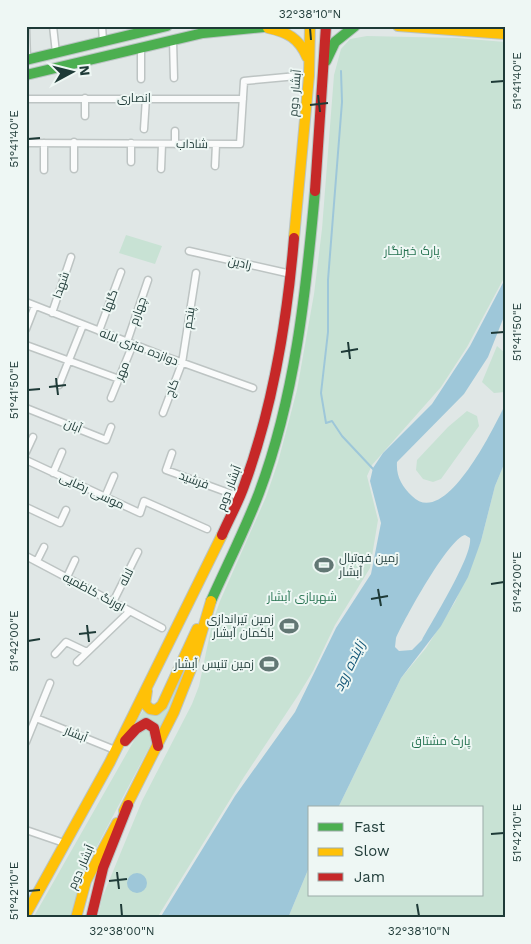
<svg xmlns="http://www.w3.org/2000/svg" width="531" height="944" font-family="'Work Sans',Cairo,sans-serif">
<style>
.green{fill:#c8e2d4}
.water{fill:#9ec7d9;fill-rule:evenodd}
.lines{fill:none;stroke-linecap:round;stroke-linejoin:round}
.stream{stroke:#9ec7d9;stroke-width:2}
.street-casing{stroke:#bdc4c3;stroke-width:9}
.fast-casing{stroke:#bac4c3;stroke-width:12}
.slow-casing{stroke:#bac4c3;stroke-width:12}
.jam-casing{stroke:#bac4c3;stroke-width:12}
.street{stroke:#fafbfb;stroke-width:6}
.fast{stroke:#4caf50;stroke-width:10}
.slow{stroke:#ffc107;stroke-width:10}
.jam{stroke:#c62828;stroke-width:10}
.ticks{fill:none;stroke:#1e3a37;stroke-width:2}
.labels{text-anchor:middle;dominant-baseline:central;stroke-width:4;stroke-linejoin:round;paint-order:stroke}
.street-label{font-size:12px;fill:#1e3a37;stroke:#eef7f4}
.park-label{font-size:12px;fill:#267351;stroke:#eef7f4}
.poi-label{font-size:12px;fill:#1e3a37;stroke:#eef7f4;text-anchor:end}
.water-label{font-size:14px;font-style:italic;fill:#155879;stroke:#eef7f4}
.neatline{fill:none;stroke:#1e3a37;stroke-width:2}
.ticks-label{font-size:12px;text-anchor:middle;fill:#1e3a37}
</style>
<rect width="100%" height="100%" fill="#e0e7e6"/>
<path class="green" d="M367,36L457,38L505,42V276L467,347L441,387L372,465L367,476L378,520L370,568L335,625L313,671L299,694L244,777L157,918H98L102,898L142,801L192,704L199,686L212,624L220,601L266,497L278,462L297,390L314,294L322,229L334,75L341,49L350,39Z
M126,235L162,246L155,264L119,253Z
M497,346L505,353V392L494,393L482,382Z
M467,411L477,416L479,426L441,479L433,482L423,479L416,470L417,460L448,427Z
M505,462V918H288L310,865V895H482V808H338L401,678L426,648L455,602L481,541L495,486Z
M192,646L184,679L161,732L144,720L136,722L144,709C148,715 152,715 159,713Z
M146,728L153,732L152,742L93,854L83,877L72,918H33L140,730Z"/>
<path class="water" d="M505,279V314L488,357L464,394L397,462C396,477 402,486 412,496C445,530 494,427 505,405V462L495,486L481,541L468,577L441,626L401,678L338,808H310V865L288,918H160L235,796L295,712L336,628L371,574L381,523L370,481L373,468L383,453L432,404L470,346ZM465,535L470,538C473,556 432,621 422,640L412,650L399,651L395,647L396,638C404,620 448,539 465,535Z
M127 883a10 10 0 1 1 20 0a10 10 0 1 1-20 0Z"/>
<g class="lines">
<path class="stream" d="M341,71L342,102L328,280V332L321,393L326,423L332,421L342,436L374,470"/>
<g class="street-casing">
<path id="street" d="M53,26L56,53
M102,26L103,41
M26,29L27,60
M173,40L174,78
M141,79V48
M26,99H243
M85,116V98
M144,129L146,98
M26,143L240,144L244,81L297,76
M44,143V170
M131,143V162
M175,144V131
M215,166L216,144
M74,169V142
M161,169L162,144
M189,251L291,274
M26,302L161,355L253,388
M52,313L71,257
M26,329L35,306
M99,331L121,272
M127,342L148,280
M26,345L119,379
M59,385L83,325
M111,398L133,344
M26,408L106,440L111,427
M163,413L182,363L196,273
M26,452L33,437
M172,453L166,470L240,497
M26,460L140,513L144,501L207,529
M53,473L62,452
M105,497L114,476
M26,507L60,523L66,510
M26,556L162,628
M37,561L44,547
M67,577L75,560
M113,602L138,552
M55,654L66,642L87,652
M77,662L130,611
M36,718L115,750
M26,742L50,683
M26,830L64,843"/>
</g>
<g class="fast-casing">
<path id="fast" d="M26,60L167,26
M326,61L335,42L355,26
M26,75L203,33L274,26
M211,601C227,565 245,530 259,493C295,397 306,292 315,191"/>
</g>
<g class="slow-casing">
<path id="slow" d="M398,26L505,34
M268,28C287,32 299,38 307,57
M294,238L309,76L310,26
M147,691L145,704L150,709L156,710L162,705L197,629
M124,811L174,712L191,669L211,601
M26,914L110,762L222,535
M76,918L86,881L117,823"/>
</g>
<g class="jam-casing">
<path id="jam" d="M315,191L326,26
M222,535C229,519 238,503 244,486C273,407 287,322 294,238
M125,741L136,729L146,723L154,728L158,746
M91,918L103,868L128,805"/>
</g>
<use href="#street" class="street"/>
<use href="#fast" class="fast"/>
<use href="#slow" class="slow"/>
<use href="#jam" class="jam"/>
</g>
<path class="ticks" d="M310,28L311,40M491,82L504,81M318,95L320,112M310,105L328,103M28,139L40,138M491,333L504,332M348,342L350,359M341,352L358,349M56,378L58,395M49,387L66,385M28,390L40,389M491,584L504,582M378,589L381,606M371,599L388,596M87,625L89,642M79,634L96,632M28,641L40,639M491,834L504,833M117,872L119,889M109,881L127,879M28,891L40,890M121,904L122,916M417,904L419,916"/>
<defs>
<g id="stadium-bare" transform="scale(1.5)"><path d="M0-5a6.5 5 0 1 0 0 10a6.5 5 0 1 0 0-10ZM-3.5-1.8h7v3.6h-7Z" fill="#627774" stroke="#eef7f4" stroke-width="2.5" paint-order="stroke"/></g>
</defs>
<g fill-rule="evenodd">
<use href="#stadium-bare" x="324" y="565"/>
<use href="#stadium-bare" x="289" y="626"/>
<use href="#stadium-bare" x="269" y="664"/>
</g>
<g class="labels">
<g class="street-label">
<text transform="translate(295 93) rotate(-85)">آبشار دوم</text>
<text x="134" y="98">انصاری</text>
<text transform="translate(192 144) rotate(1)">شاداب</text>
<text transform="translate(240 263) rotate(13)">رادین</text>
<text transform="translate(61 285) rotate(-71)">شهدا</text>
<text transform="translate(110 301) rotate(-70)">گلها</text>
<text transform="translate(138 311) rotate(-71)">چهارم</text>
<text transform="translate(189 318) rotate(-81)">پنجم</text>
<text transform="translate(139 347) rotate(21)">دوازده متری لاله</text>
<text transform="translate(122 371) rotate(-68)">مهر</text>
<text transform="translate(172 388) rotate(-69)">کاج</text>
<text transform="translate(73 426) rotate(22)">آبان</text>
<text transform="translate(194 480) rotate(20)">فرشید</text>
<text transform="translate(229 488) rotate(-69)">آبشار دوم</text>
<text transform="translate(92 491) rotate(25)">موسی رضایی</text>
<text transform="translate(126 577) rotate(-64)">لاله</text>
<text transform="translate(94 592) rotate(28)">اورنگ کاظمیه</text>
<text transform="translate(76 734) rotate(22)">آبشار</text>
<text transform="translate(81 867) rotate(-66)">آبشار دوم</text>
</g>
<g class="park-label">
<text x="412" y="251">پارک خبرنگار</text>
<text x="302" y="597">شهربازی آبشار</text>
<text x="441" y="741">پارک مشتاق</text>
</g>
<g class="poi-label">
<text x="339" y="558" text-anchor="start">زمین فوتبال<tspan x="339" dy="14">آبشار</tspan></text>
<text x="274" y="619">زمین تیراندازی<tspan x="274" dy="14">باکمان آبشار</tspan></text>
<text x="254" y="664">زمین تنیس آبشار</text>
</g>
<g class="water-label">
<text transform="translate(349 666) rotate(-64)">زاینده رود</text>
</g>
</g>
<rect width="531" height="944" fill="none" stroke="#eef7f4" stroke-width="55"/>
<rect x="308" y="806" width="175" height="90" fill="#eef7f4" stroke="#9baba8"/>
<rect x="318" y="823" width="25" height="8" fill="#4caf50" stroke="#9baba8"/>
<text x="354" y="832" font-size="15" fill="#1e3a37">Fast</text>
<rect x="318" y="848" width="25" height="8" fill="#ffc107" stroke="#9baba8"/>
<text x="354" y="856" font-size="15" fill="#1e3a37">Slow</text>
<rect x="318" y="873" width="25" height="8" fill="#c62828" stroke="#9baba8"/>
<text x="354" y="882" font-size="15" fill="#1e3a37">Jam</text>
<g transform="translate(72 72) rotate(83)" stroke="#eef7f4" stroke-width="4" paint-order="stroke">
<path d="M0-4L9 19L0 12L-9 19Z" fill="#1e3a37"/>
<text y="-8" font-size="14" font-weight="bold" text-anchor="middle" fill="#1e3a37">N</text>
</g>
<rect x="28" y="28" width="476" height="888" class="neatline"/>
<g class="ticks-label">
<text x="310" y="18">32°38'10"N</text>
<text transform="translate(517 81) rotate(-90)" y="4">51°41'40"E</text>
<text transform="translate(14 139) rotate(-90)" y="4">51°41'40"E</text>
<text transform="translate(517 332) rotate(-90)" y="4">51°41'50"E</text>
<text transform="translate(14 390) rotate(-90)" y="4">51°41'50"E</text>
<text transform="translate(517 582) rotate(-90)" y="4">51°42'00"E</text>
<text transform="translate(14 641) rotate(-90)" y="4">51°42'00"E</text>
<text transform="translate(517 833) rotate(-90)" y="4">51°42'10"E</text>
<text transform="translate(14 891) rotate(-90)" y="4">51°42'10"E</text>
<text x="122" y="935">32°38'00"N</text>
<text x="419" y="935">32°38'10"N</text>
</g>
</svg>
